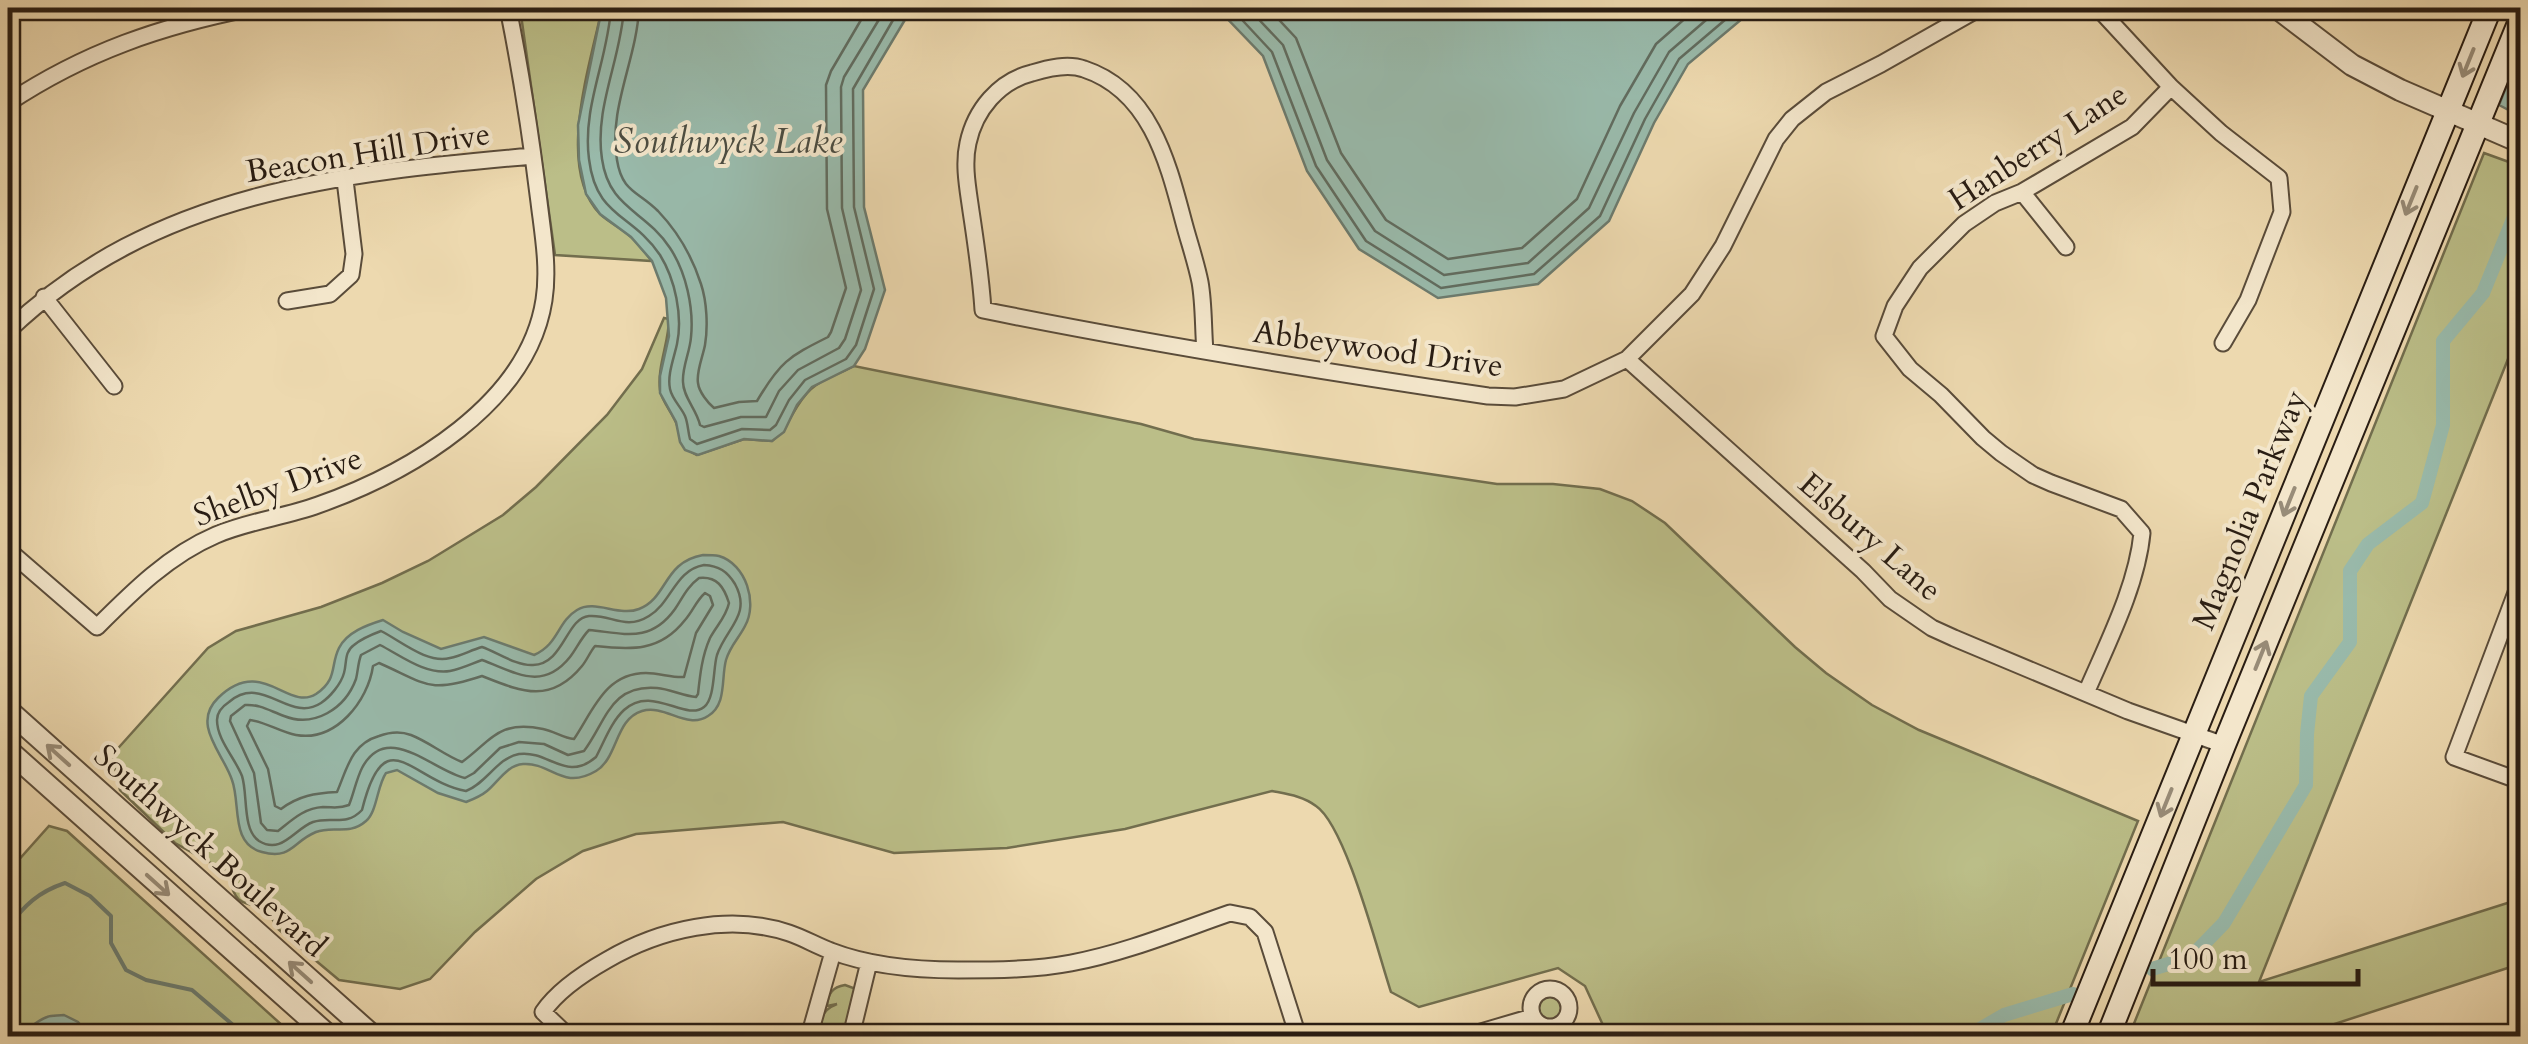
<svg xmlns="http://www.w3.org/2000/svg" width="2528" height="1044" font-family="Cardo,serif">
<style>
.green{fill:#bbbe88;stroke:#726e4e;stroke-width:2.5}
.water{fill:#99baab;stroke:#6c7b6e;stroke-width:2.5}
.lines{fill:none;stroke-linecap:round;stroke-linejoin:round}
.shore{stroke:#616c5f;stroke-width:2.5}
.stream{stroke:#6c7b6e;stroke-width:4}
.canal{stroke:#99baab;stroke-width:14}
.minor-casing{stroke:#5a4c3a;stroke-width:19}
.tertiary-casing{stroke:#5a4c3a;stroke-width:24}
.secondary-casing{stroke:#291d13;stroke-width:26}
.minor{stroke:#f3e6cb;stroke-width:15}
.tertiary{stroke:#f3e6cb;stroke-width:20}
.secondary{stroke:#f3e6cb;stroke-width:22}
.oneway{stroke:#988c78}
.labels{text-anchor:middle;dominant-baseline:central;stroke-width:8;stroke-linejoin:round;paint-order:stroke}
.street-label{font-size:32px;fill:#291d13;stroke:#f3e6cb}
.water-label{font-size:35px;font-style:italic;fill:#4b4c41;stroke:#f3e6cb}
</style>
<rect width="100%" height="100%" fill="#edd9af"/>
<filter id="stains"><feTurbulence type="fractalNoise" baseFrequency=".002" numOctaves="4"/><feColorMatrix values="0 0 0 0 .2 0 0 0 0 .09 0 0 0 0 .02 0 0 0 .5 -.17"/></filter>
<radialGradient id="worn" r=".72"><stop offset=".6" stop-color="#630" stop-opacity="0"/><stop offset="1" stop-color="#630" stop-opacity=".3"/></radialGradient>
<path class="green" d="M520,8H602C591,63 555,167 600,214C609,223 622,228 631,237C639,244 645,253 652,261L555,255Z
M2484,153L2520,166V329L2259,982L2520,899V964L2322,1028L2331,1036H2129Z
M664,318L669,319C669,342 657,367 660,390C662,402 673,413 677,425C682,441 681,448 697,455L744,439L772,441C790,427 794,404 811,389C822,379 841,373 854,366L1141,424L1194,439L1497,484H1553L1600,489L1632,501L1665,523L1795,647L1826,673L1872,705L1919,730L2138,821L2051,1036H1608L1585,986L1558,968L1419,1007L1391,992C1378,953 1346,826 1316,806C1303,796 1287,794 1272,791L1125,829L1007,848L894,853L783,822L636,834L583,851L536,879L475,932L430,979L400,989L339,980L278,929L266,908C234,901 237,903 227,872L175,843L120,790L112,755L208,648L236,631L321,607L382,583L428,561L503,515L536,487L607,415L642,369Z
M49,826L67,831L294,1036H8V872Z
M845,985L856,989L847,1036H829C816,1024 821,1010 837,1004L827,1006C828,994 832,987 845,985Z
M1532 1011a17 17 0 1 1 34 0a17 17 0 1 1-34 0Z"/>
<path class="water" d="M602,8H917L909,13L863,90L864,207L885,290L865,349L854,366L812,387L797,405L784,432L772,441L744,439L698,455L685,450L680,442L676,422L660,393V376L669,336L666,298L652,261L631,237L600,214L586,194L579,160L578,125Z
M1217,8H1755L1688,64L1654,123L1609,221L1538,284L1438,298L1359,249L1307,171L1263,56Z
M2520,52V116L2499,105Z
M703,555C708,555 714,555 719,556C746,564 758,603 745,626C739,638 730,646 726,660C721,678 727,705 708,716C687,730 665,704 642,711C615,719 618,758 596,771C562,791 551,762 523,764C507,765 498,782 487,791C481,796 474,799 466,802L438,793L397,770L386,773C377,786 377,812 366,821C349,836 333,825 316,832C293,841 292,860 262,852C230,844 241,804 232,780C223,753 191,724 218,698C262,655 288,712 316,694C338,679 330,666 339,648C347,632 367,625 383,620L403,632L441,649L484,637L534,655C559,644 557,622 577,610C595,599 619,617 639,609C668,598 663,562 703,555Z
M64,1015L78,1022L90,1036H8V1028C28,1037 30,1023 47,1017C52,1015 58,1016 64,1015Z"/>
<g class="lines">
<path class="shore" d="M611,8C608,59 582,107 589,159C596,218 632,213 660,255C675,279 683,316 677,344C674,358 667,375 670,389C672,399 681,407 685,416C688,423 688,432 690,439L697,444L742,429L770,430L776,425L789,400L805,380L846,359L856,345L874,289L854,207L853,89L900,8
M624,8C621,59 594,108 602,159C609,209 645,210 670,248C686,272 694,308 691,337C690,352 682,367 683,382C683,397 697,410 700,425L704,427L741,417H766L779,391L798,370L839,348L845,339L861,290L842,208L841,87L844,77L886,8
M639,8C637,59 608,108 617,160C622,192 638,191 658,211C679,233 692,256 701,284C707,302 708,327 705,345C703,356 696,372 698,383C699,392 708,403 714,408L739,402L757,401C780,362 788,357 828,337L831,332L846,288L827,209L826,85L831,71L868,8
M1231,8L1272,52L1316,166L1366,241L1441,288L1534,274L1600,216L1645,119L1679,59L1739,8
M1248,8L1283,45L1327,160L1375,231L1444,275L1528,263L1589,208L1634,113L1669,52L1720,8
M1268,8L1296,38L1341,153L1386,220L1448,259L1522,248L1577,199L1620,106L1656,44L1697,8
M704,565C719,566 727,571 735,584C752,615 726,628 717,655C713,668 715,699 704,707C685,722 652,684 624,710C611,722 604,742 596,757C566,783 549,750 519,754C497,758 487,783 466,791C411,781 385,717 362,810C346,827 332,816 313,822C294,829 282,855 259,841C242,830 248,794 242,776C235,758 217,740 217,720C217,712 223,706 229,702C263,673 289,724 321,703C330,697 341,684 344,673C347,663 344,652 354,645C361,639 373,634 381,631C401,641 427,664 450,658C461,656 471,650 482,647C497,652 516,666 533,665C564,664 566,618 589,616C611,614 625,631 649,616C672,602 675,570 704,565Z
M699,578C717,576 724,587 729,603C726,617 717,625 710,638C702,656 700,675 698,694L696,697C683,696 670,689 657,688C610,684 606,722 584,751L568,755L544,744L519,742L500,748L474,773L465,778C433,771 387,720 362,768C356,780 354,793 349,805C339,809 334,807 323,807C304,808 292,820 278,831L267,830L261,823L254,773L230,721L231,716L245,705C260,704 270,711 284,716C314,728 345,709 356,679C358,671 358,663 361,655L380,645C400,655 425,675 450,671C461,669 471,664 482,660C515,672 542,692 570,657C577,648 581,638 589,630C623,633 650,644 675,609C683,597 687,587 699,578Z
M705,593L710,596L713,605L696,633L684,677C673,678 659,673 646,673C605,673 593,711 574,739C563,738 554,731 543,729C498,720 492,740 462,762C444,755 429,742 411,735C400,731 390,732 379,736C351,744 347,769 337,792C315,793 298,796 281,809L275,806L268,769L247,726L250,720C266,722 280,732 296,735C336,742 368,701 373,666L379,663C427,684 428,694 482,676C520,691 550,705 582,666C587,660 590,652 595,646C631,650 660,652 685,620C693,611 696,601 705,593Z"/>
<path class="stream" d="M8,927C25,905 38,892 65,883L90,896L111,916V943L126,970L146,980L192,990L246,1036"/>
<path class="canal" d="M2152,969L2191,957L2224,923L2306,785L2307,734L2311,696L2350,642V571L2368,544L2422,503L2443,425V341L2483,293L2520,202
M1968,1036L2004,1015L2073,994"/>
<g class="minor-casing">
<path id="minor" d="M2098,8L2171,87L2221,133L2279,178L2282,212L2248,300L2223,343
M8,103C85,52 161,26 252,8
M2022,192L2066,247
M44,297L114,386
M287,301L330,294L351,275L354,254L345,180
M8,331C154,191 342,173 533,156
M1205,351C1203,328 1204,304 1200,282C1196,262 1189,242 1184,223C1168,163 1151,91 1084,69C1068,63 1048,68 1032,73C999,81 975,110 968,143C963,165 968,189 971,211C976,244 981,277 983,310C1150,344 1319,371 1488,396L1515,397L1564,389L1627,359L1692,294L1723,246L1776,139L1792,119L1826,92L1881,64L1980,8
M1627,359L1863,571L1890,599L1932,628L1954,638L2128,711L2224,745
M8,550L97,627C133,591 169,555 216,535C249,521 285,517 318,505C409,473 528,404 544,300C549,268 543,235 539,202C531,137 521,72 508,8
M2520,582L2454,757L2520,781
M2086,693C2107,644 2137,586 2142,533L2121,509L2051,483L2033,475L2001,453L1983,438L1941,395L1910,369L1884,336L1895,306L1920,268L1964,224L1995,203L2022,192L2132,127L2171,87
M1531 1008a19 19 0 1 1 38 0a19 19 0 1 1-38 0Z
M568,1036L543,1012C558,990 584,973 607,960C660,929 729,913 789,933C804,938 817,946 831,951C870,966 917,970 958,970C995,970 1034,970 1071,963C1125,953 1178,931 1230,913L1250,917L1265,932L1298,1036
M814,1036L812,1026L833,952
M851,1036L869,962
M1467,1036L1532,1017"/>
</g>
<g class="tertiary-casing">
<path id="tertiary" d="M2277,8L2352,65L2400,90L2520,142
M8,710L373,1036
M8,750L329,1036"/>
</g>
<g class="secondary-casing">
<path id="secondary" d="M2071,1036L2490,8
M2108,1036L2224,745L2520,21"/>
</g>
<use href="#minor" class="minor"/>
<use href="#tertiary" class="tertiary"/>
<use href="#secondary" class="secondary"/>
</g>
<defs><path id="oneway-shaft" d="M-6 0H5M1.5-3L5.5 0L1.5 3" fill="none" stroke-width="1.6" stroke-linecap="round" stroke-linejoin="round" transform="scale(2.5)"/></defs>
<g class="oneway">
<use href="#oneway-shaft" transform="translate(2468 63) rotate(112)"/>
<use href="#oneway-shaft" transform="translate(2411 201) rotate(112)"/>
<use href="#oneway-shaft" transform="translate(2289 502) rotate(112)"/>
<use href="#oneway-shaft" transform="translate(2261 655) rotate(-68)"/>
<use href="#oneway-shaft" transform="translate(58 755) rotate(-138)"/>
<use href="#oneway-shaft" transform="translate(2166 803) rotate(112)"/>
<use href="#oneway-shaft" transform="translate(158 885) rotate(42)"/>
<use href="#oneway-shaft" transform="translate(300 972) rotate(-138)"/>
</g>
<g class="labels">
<g class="street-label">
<text transform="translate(2038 147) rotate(-33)">Hanberry Lane</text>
<text transform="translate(368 153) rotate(-9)">Beacon Hill Drive</text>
<text transform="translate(1378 349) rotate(8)">Abbeywood Drive</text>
<text transform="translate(278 487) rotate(-20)">Shelby Drive</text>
<text transform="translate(2250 510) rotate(-68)">Magnolia Parkway</text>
<text transform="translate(1870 537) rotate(41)">Elsbury Lane</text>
<text transform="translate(210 851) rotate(42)">Southwyck Boulevard</text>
</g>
<g class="water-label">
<text x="728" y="142">Southwyck Lake</text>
</g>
</g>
<rect width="2528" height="1044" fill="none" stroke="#edd9af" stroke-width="40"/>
<rect x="10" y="10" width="2508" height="1024" fill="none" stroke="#291d13" stroke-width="5"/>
<rect x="20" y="20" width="2488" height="1004" fill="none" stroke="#291d13" stroke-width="2.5"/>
<path d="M2153 969v15h205v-15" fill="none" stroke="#291d13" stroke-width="5"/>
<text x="2168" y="969" font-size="30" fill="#291d13" stroke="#f3e6cb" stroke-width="8" paint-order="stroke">100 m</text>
<rect width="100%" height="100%" filter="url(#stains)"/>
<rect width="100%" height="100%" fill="url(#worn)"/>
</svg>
